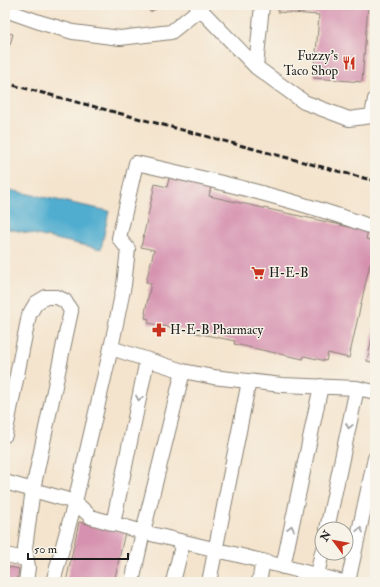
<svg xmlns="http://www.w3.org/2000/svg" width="380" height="587" font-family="'IM FELL Double Pica',serif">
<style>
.water{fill:#51adcf;stroke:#366476}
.building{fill:#d591af}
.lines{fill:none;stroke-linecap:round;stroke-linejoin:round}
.minor-casing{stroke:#888074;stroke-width:16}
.minor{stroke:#fff;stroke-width:14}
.rail{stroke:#1c1c1c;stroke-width:3;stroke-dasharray:6 3;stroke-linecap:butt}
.oneway{stroke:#999}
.labels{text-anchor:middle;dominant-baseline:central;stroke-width:3;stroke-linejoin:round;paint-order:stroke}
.poi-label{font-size:13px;fill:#1c1c1c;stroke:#f7f3e8;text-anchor:start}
</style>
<rect width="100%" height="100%" fill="#f7f3e8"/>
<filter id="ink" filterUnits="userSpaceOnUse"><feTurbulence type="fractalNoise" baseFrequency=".025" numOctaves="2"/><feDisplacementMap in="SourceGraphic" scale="8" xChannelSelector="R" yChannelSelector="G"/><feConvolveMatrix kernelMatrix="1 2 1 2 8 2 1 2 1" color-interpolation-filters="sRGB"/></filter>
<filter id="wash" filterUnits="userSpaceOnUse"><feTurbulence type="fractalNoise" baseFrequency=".012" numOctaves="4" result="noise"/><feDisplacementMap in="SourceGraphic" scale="16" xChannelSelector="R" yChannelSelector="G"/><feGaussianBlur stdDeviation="0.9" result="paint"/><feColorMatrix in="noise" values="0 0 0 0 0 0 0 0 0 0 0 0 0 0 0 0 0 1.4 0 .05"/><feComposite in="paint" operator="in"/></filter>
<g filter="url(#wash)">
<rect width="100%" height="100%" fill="#f4e4cd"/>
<path class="water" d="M5,189L109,211L101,249L5,228Z"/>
<g id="blocks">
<path class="building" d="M147,5H154L156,9L150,12Z
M278,5H368L362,82L314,78L319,15L278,12Z
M6,32L13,34L10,45L5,43Z
M169,178L211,187L209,196L368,231L366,239L375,241V264L370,263L349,358L328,353L326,361L304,356L303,359L234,344L235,341L148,323L149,319L145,318L146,314L145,313L151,283L146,282L154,250L141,247L155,184L167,187Z
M374,328H375V363L367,361Z
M79,522L125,532L114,582H66Z
M5,566L19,569L17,582H5Z"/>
</g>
</g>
<g filter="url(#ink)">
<use href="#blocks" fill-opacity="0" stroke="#888074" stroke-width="1"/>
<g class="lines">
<g class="minor-casing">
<path id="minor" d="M262,5L256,67L304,102L349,119L372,116L375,99
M5,10L42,23L73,32L120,38L171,32L200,9L256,67
M111,348L124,285L128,249L119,238L136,163C217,181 297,200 375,228
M5,435L29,315L36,303L46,297H57L65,301L71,311L33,489L25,548L28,567L26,582
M5,482L75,502L111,348L183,371L213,377L282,385L357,388L375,392
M113,524L147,360
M327,529L357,388
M5,555L26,559
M283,567L321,386
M317,575L322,552
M53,582L75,502L91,517L143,532L246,557L343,582
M132,582L143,532L183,371
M173,582L183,542
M209,582L249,381
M259,582L263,561
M348,582L375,458"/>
</g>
<use href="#minor" class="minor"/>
<path class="rail" d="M5,83L375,181"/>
</g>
<defs><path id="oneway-chevron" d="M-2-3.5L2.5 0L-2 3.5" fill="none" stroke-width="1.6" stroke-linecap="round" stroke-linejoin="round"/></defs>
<g class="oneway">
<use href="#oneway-chevron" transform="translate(139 398) rotate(102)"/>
<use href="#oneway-chevron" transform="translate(349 426) rotate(102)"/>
<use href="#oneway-chevron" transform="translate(291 528) rotate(-78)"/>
<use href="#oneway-chevron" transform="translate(360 530) rotate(-78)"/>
</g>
</g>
<defs>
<g id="restaurant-bare" transform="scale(1.08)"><path d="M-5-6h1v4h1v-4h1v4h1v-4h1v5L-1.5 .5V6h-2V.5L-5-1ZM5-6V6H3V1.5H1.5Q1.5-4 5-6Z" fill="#c8321e" stroke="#f7f3e8" stroke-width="2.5" paint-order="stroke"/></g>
<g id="supermarket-bare" transform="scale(1.08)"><path d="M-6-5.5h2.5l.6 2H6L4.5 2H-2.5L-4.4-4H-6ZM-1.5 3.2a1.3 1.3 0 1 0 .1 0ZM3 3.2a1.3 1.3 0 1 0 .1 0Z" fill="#c8321e" stroke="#f7f3e8" stroke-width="2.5" paint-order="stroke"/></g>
<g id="pharmacy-bare" transform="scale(1.08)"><path d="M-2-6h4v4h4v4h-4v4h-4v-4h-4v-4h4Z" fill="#c8321e" stroke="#f7f3e8" stroke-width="2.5" paint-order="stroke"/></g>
</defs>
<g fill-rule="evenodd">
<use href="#restaurant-bare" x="349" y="63"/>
<use href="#supermarket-bare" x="258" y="273"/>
<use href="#pharmacy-bare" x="159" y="330"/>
</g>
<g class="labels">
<g class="poi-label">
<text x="338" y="56" text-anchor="end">Fuzzy's<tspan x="338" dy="15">Taco Shop</tspan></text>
<text x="269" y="273">H-E-B</text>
<text x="170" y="330">H-E-B Pharmacy</text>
</g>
</g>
<rect width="380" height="587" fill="none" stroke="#f7f3e8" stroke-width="20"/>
<g transform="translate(334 541) rotate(302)"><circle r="19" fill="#f7f3e8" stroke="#9f9d96"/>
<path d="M0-3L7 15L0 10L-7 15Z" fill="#c8321e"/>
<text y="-6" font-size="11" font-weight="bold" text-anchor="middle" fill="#1c1c1c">N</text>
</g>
<path d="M28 553v6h100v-6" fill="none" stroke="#1c1c1c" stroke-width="2"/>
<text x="34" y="553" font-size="12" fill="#1c1c1c" stroke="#f7f3e8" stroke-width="3" paint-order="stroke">50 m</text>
</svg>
